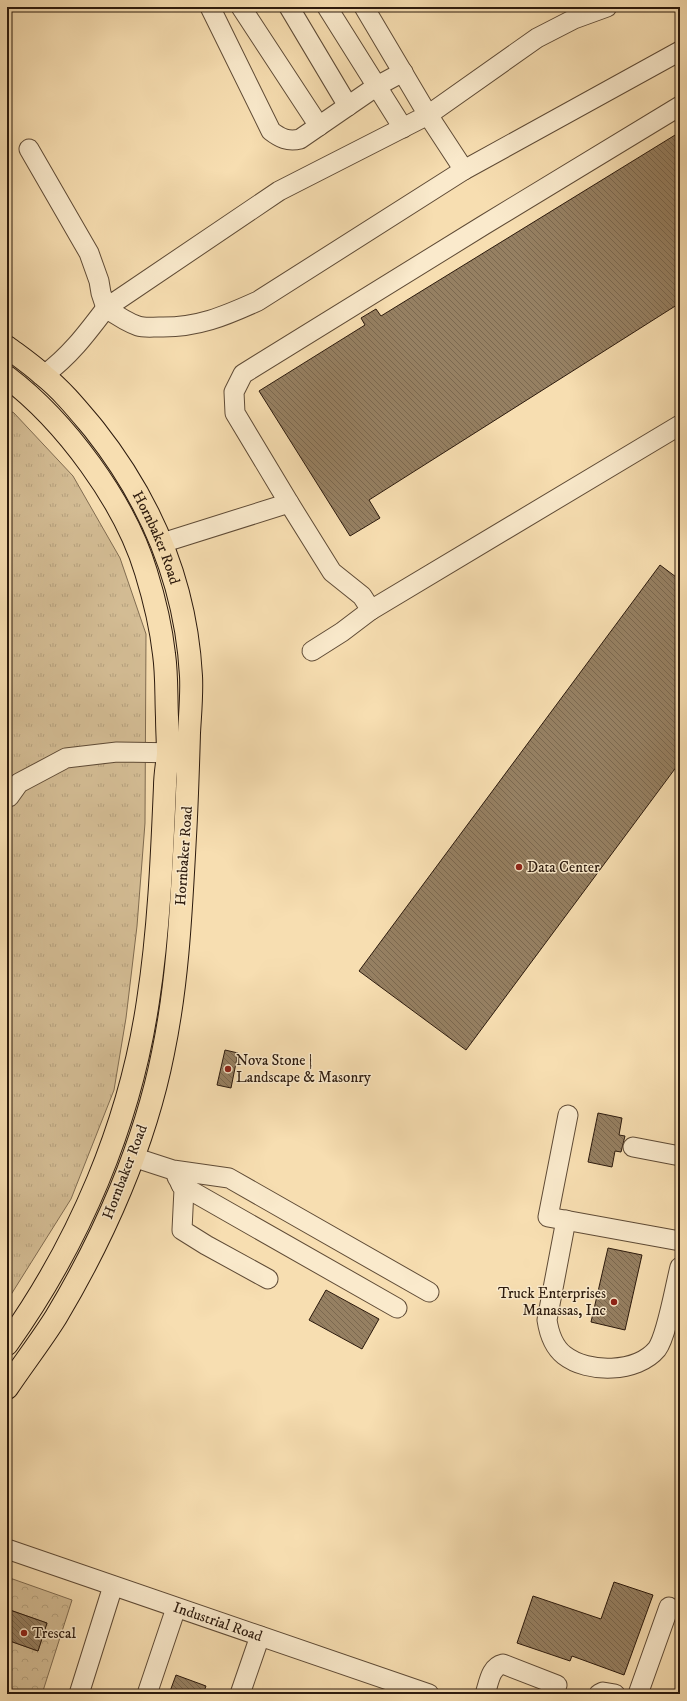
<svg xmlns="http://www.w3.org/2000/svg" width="687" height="1701" font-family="'IM FELL DW Pica',serif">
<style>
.grass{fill:url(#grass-tufts);stroke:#806c51}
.forest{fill:url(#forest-crowns);stroke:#806c51}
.building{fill:url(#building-back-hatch);stroke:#2c1a0d}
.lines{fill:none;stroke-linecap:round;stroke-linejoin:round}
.minor-casing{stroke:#5f4b36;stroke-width:21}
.major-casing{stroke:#2c1a0d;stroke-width:24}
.minor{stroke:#faeacc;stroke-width:19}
.major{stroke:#f7deb1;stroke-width:22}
.poi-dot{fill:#8f2418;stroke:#faeacc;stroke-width:1.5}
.labels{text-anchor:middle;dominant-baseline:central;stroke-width:3;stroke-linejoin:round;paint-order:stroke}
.street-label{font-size:15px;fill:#2c1a0d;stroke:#faeacc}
.poi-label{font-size:15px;fill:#2c1a0d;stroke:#faeacc;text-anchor:start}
</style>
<defs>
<pattern id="grass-tufts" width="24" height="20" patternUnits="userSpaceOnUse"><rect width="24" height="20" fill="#d4bd95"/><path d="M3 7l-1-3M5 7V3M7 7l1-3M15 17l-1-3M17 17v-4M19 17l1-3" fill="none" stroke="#b6a27f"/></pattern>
<pattern id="forest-crowns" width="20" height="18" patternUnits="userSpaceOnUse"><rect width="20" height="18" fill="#d4bd95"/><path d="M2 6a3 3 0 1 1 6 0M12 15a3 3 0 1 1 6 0" fill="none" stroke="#b6a27f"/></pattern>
<pattern id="building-back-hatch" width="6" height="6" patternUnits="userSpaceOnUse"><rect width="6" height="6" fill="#968062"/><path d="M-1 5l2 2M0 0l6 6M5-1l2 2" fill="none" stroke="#7b684f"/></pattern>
</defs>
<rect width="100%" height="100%" fill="#f7deb1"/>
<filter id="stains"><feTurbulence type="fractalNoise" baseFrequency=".005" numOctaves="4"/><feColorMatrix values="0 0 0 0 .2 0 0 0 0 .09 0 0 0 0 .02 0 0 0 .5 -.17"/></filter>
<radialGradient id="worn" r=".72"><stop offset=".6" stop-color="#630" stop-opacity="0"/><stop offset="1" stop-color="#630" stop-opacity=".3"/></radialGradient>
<path class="grass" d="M7,409L14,413L73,476L120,558L146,634L145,823L137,926L126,1018L114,1090L71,1199L7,1301Z"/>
<path class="forest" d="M7,1577L72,1600L42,1694H7V1640L38,1651L47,1623L7,1609Z"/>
<path class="building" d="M680,132V303L369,500L380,518L350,536L259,391L365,325L361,318L376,309L381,316Z
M660,565L680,580V762L466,1050L359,971Z
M225,1050L238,1053L231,1088L217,1085Z
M598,1113L622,1118L619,1135L625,1136L621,1152L615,1151L612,1167L588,1162Z
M608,1248L642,1255L625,1330L591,1322Z
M326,1290L379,1319L362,1349L309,1320Z
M614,1582L653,1595L624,1675L572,1656L570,1661L517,1643L533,1596L601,1619Z
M7,1609L47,1623L38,1651L7,1640Z
M176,1675L206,1686L203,1694H169Z"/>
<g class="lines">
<g class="minor-casing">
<g id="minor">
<path d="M210,7L271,131C280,138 288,142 300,139L377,86L403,72"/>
<path d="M241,7L319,126"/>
<path d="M289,7L348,106"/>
<path d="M327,7L403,128"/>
<path d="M607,7L574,19L537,38L428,115L464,170L680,51"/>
<path d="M680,106L484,225L243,374L234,392L235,413L289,503L332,572L362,596L371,610L680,425"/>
<path d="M29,149L89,253L99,281L101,293L106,308L279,191L428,115L364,7"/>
<path d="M44,375C70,356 87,333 106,308C116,315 126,322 138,326C144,328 152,327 159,327C197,328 225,316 258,301L464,170"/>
<path d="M162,543L289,503"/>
<path d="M312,651L342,632L371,610"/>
<path d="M9,797L19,783L66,758L117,752L183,753"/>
<path d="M568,1115L548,1217L680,1241"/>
<path d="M633,1147L680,1156"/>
<path d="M133,1157L173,1170L229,1178L429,1292"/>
<path d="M177,1177L184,1189L182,1230L206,1245L268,1279"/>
<path d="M181,1185L397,1308"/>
<path d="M566,1220L547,1320C549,1333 554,1347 564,1355C588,1374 637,1373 657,1349C667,1335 675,1286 680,1267"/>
<path id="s1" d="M7,1549L429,1694"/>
<path d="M79,1694L113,1586"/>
<path d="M147,1694L176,1608"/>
<path d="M240,1694L260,1636"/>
<path d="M485,1694C489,1683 490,1667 503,1664L557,1685"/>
<path d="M599,1694L603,1692L615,1694"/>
<path d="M638,1694L669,1607"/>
</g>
</g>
<g class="major-casing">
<g id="major">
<path id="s2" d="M7,347C19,356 32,365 43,375C63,391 78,410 94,429C151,501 186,584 191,676C192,695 190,714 189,733C188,767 187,802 185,836C181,909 178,981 163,1053C145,1144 104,1237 56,1317C41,1341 23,1364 7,1388"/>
<path d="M7,377C65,421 125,502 146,572C154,598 161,627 164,654C167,675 166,696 167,717C167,729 168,742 168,754C167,765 165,775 165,786C162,857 159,930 148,1001C130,1124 79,1243 7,1344"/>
</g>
</g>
<use href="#minor" class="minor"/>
<use href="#major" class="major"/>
</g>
<g class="poi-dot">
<circle cx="519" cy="867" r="4"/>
<circle cx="228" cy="1069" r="4"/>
<circle cx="614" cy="1302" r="4"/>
<circle cx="24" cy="1633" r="4"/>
</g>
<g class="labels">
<g class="street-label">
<text stroke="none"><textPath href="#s2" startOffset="246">Hornbaker Road</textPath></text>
<text transform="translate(184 856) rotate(-86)">Hornbaker Road</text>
<text transform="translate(125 1172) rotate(-69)">Hornbaker Road</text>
<text stroke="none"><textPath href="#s1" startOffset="223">Industrial Road</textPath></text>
</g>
<g class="poi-label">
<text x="527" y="867">Data Center</text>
<text x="236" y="1060">Nova Stone |<tspan x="236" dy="17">Landscape &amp; Masonry</tspan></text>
<text x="606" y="1293" text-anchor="end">Truck Enterprises<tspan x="606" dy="17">Manassas, Inc</tspan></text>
<text x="32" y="1633">Trescal</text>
</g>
</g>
<rect width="687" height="1701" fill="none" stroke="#f7deb1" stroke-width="24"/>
<rect x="8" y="8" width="671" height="1685" fill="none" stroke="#2c1a0d" stroke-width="2"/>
<rect x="12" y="12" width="663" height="1677" fill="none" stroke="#2c1a0d"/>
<rect width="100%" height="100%" filter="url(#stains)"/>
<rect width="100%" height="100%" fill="url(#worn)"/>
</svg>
